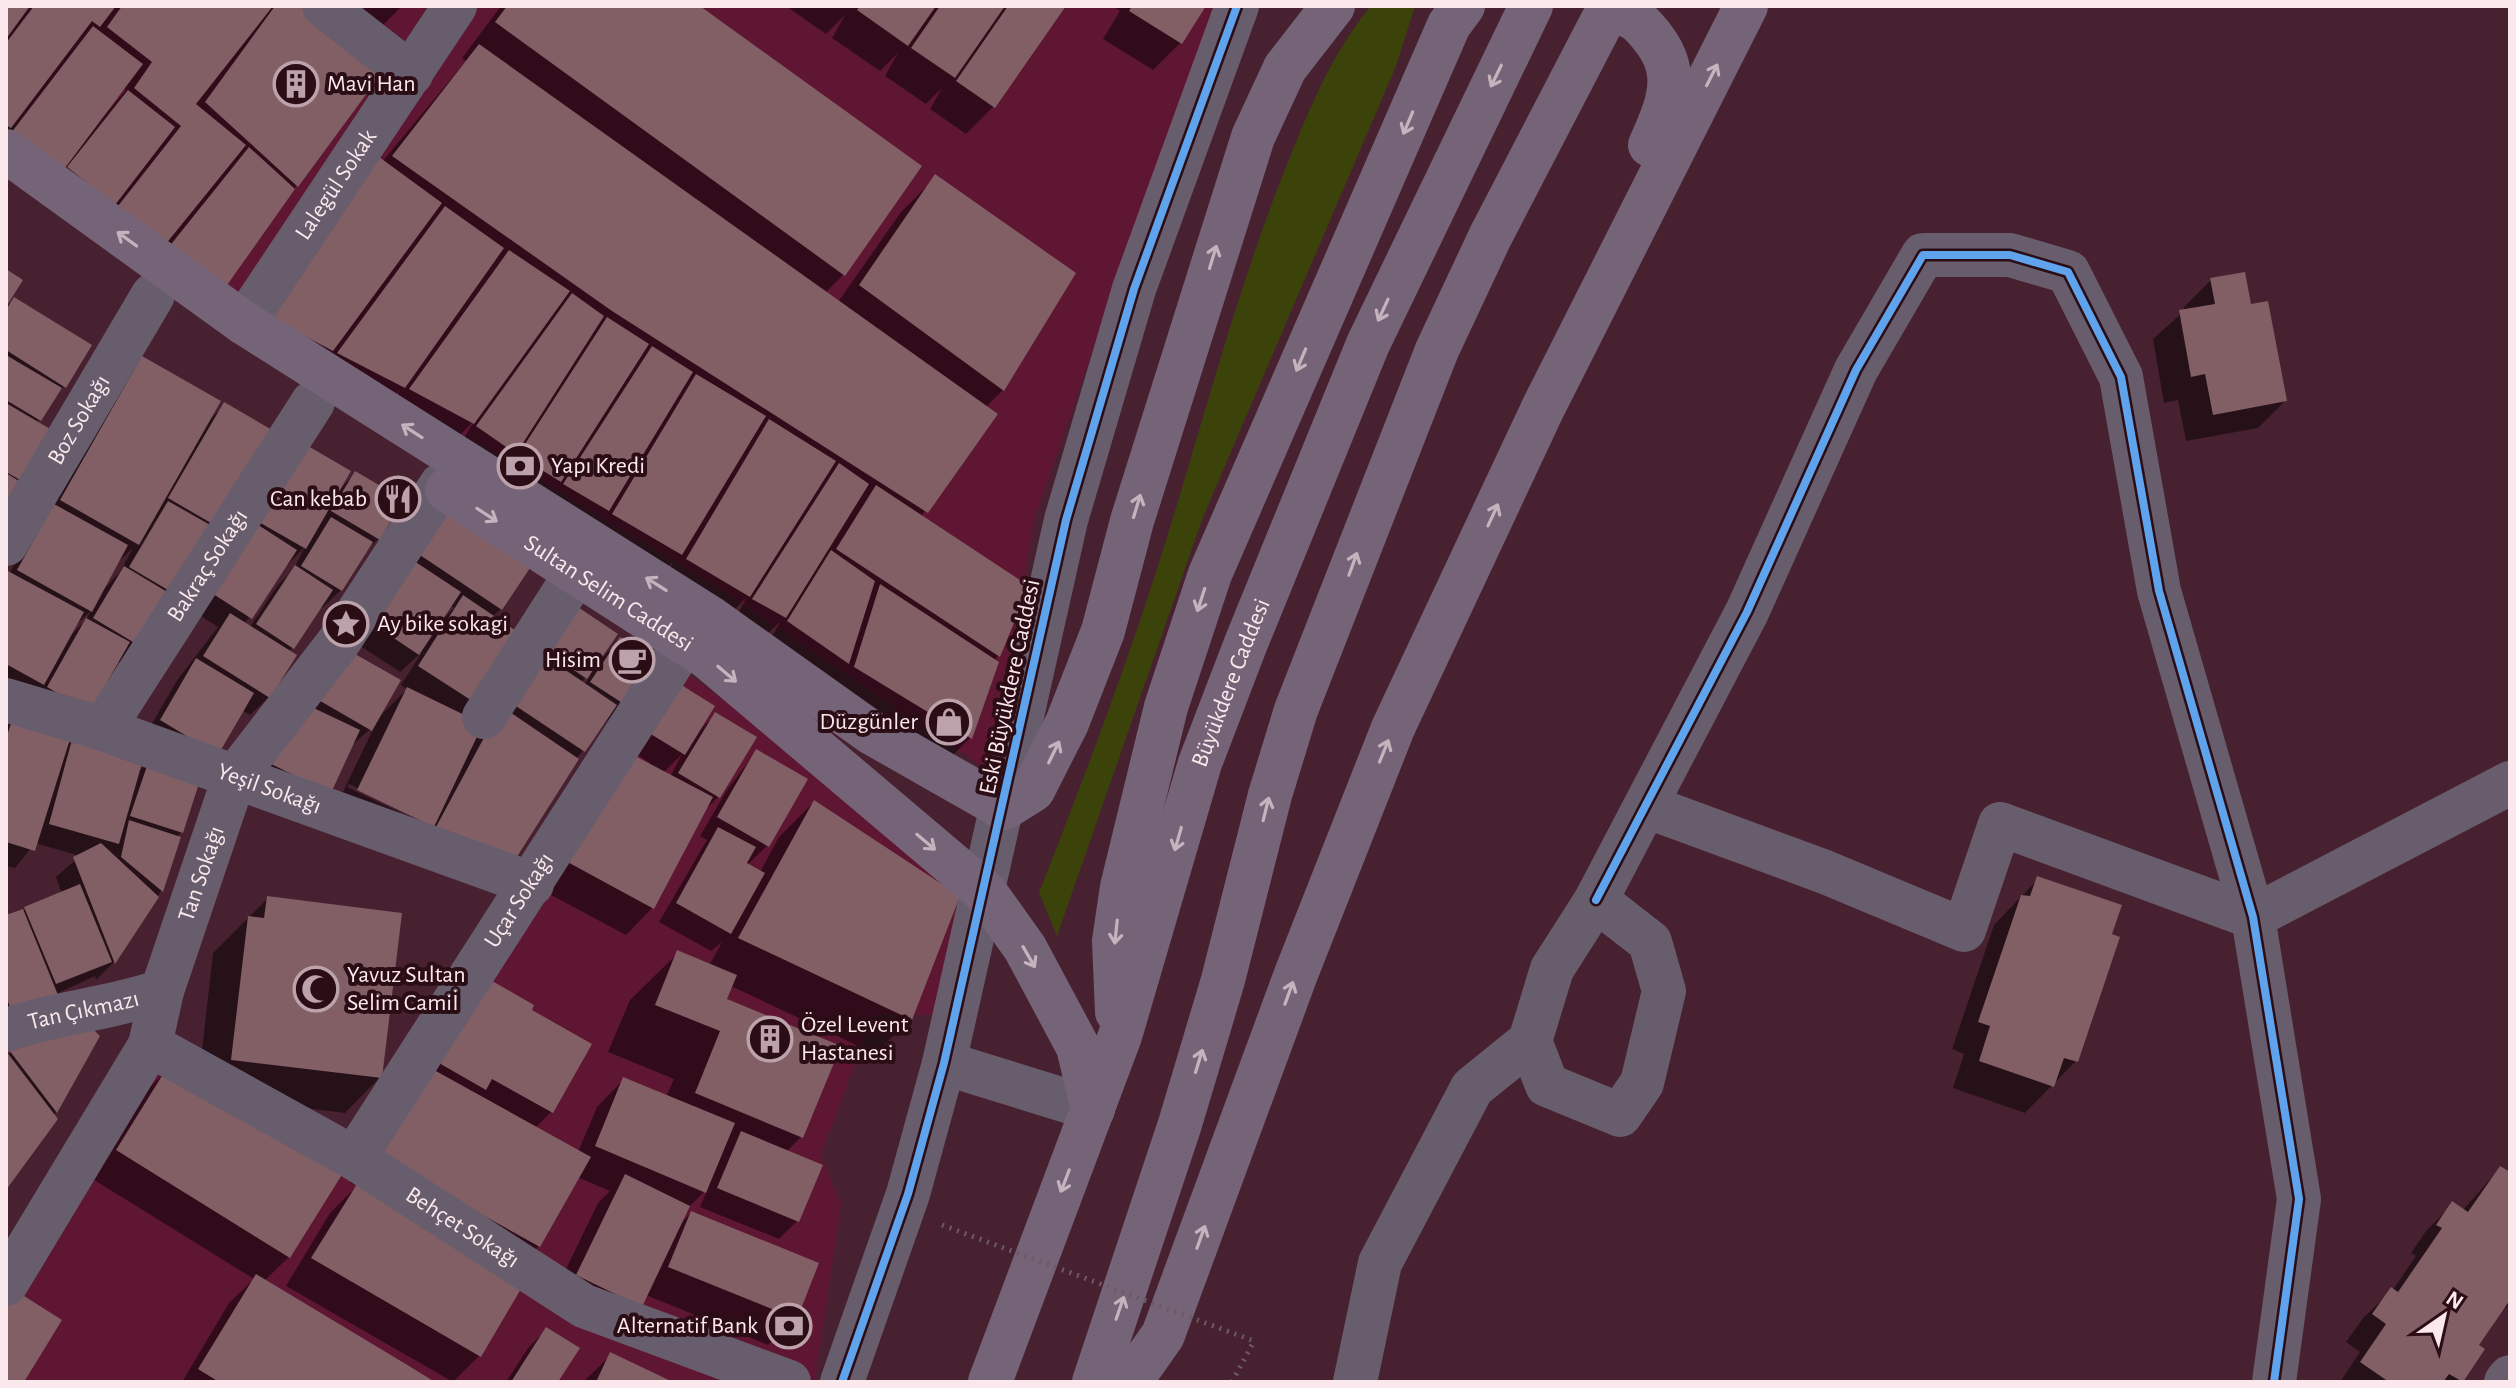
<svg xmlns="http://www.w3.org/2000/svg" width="2516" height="1388" font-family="'Alegreya Sans',sans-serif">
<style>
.built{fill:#5f1632}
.green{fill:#3b430b}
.shadow{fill:#0007;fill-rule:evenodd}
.building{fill:#815f65}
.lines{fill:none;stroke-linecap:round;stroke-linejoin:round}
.path{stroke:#6a5b67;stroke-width:5;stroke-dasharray:2 6;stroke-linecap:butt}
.minor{stroke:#685d6c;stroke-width:44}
.major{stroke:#756477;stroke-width:44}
.path-bridge{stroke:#6a5b67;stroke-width:5;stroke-dasharray:2 6;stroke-linecap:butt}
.major-bridge{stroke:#756477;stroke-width:44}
.cycleway-casing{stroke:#2b0d16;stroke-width:13}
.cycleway{stroke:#60a3ed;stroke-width:8}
.oneway{stroke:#c5b3bd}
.labels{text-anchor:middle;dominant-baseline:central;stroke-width:8;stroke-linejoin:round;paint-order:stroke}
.poi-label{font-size:24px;fill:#fbe8ec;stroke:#2b0d16;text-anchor:start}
.street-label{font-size:24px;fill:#fbe8ec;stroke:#2b0d16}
</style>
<rect width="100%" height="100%" fill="#482130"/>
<path class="built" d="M6,6H1215L1157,163L1034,521L992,773L716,586L266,315L6,117Z
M664,658L758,723L964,891L935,1015H873L821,1155L841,1204L815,1382H6V1323L164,1035L354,1138Z"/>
<path class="green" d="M1371,6H1415L1396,66L1203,517L1057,936L1039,893C1081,786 1122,678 1157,569C1199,438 1232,305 1282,177C1306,117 1330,55 1371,6Z"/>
<path class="shadow" d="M6,6H309L297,185L223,287L6,132ZM123,88L126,90L103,117L101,116Z
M322,6H402L368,40Z
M501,6H697L844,274L825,293L838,302L901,212L936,177L1003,390L986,407L921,517L998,656L993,661L997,663L970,738L943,765L770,640L780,622L766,635L736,618L746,598L721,623L660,586L673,562L653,581L460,445L474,421L445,450L384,417L400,390L376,414L330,351L304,377L234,340L466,61L462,58Z
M786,6H1063L993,107L966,134L930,109L942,88L926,104L885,76L898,53L880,71L832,38L845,15L826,34Z
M1112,6H1204L1180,43L1153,70L1103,39L1120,11Z
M2211,280L2285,401L2258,428L2186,441L2178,400L2164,403L2153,339L2184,311V307Z
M14,299L64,386L36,423L49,431L6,511V308Z
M143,358L209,420L225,405L276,435L123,665L117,661L89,710L39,687L24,702L6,692V572L9,574L116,385ZM133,548L120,572L103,590L114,566ZM91,611L86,620L69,637L73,627Z
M356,473L378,539L363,553L341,590L322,608L320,607L289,652L269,697L250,715L242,710L216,753L143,739L178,679L218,627L190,609L246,530L341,488ZM305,547L293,570L277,586L250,627L244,624L286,566Z
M419,523L501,609L492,617L523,637L551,622L600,660L620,640L654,663L576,759L415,843L331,817L375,725L350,747L329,792L254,783L321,665L379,717L407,689L401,685L422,652L400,672L344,635ZM450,605L454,608L445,617L443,616ZM589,674L591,675L584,685L580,683ZM349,784L424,820V824L347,787Z
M649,696L698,732L716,714L754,738L718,797L704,811L653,907L626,935L536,887L649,766L650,763L619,743ZM682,754L670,777L663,773Z
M14,719L65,747L74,739L138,772L151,759L181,832L176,838L161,891L113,963L96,980L95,976L56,994L6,1026V918L62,894L56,877L80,856L35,843L15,868L6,866V727Z
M756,752L767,846L747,865L760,872L779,837L814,802L957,897L910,1019L875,1054L731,986L725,1000L801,1137L786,1152L797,1221L779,1239L700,1207L708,1188L686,1210L680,1224L691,1213L795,1318L768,1345L646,1295L550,1302L598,1203L610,1191L577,1177L539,1246L509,1276L479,1356L453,1382L286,1286L330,1213L357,1186L350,1183L399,1094L415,1078L529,1011L590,1045L551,1112L535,1128L578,1152L597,1107L624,1079L666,1097L674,1079L608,1052L630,1000L678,953L709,966L722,942L711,951L659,922L707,840L700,836L727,790Z
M2038,879L2076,1061L2025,1113L1953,1088L1964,1054L1952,1049L1994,925Z
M268,898L380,1077L345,1113L215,1097L289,1257L264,1281L432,1382H182L229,1303L254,1279L91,1178L142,1095L169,1068L198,1086L213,953Z
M87,1026L97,1036L56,1112L6,1186V1055Z
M2500,1168L2510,1175V1305L2499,1312L2477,1345L2483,1349L2460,1382H2340L2360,1352L2346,1342L2364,1317L2392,1291L2416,1256L2411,1253L2426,1231L2453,1204L2463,1210Z
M546,1330L556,1382H506L528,1348Z
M611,1355L669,1382H583Z"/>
<path class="building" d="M6,6H30L6,39Z
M34,6H116L100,27L92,21L11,128L6,125V43Z
M122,6H273L196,104L246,145L165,245L118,206L181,126L134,88L152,62L107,27Z
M275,6H312L387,66L298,187L205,102Z
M507,6H700L922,166L845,276L495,22Z
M860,6H936L908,46L857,10Z
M940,6H1005L955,78L911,48Z
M1008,6H1066L995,108L956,81Z
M1132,6H1206L1182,44L1129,11Z
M93,26L143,64L62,172L11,133Z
M479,44L998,414L928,513L612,311L392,156Z
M128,90L175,127L115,205L67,167Z
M249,147L295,189L225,288L168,248Z
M375,154L442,203L333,351L259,312Z
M935,174L1076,273L1004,391L859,285Z
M445,206L504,248L405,388L337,353Z
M509,250L570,291L474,424L409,389Z
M6,269L23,280L6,307Z
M2245,272L2251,304L2268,301L2287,401L2213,415L2205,374L2191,377L2179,310L2215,304L2210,278Z
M572,293L604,316L516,454L476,426Z
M14,297L92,345L66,388L6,350V310Z
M607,317L649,344L561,482L518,455Z
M652,346L693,372L609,511L563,484Z
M6,355L62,388L41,421L6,400Z
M142,356L221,401L139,545L60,500Z
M696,374L766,416L682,555L612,514Z
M224,402L279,434L223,530L168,498Z
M6,403L52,430L22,481L6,472Z
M769,419L836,461L750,597L686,559Z
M303,443L351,471L306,549L257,521Z
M839,463L869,484L786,618L752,599Z
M355,471L403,499L380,540L331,511Z
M6,473L24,484L6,515Z
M876,485L1029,586L1000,657L836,549Z
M168,501L212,526L173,593L129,567Z
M437,502L532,565L502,610L408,547Z
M54,504L128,545L92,612L17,570Z
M331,517L373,542L342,591L301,566Z
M252,521L297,550L252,619L207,590Z
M831,550L875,581L849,664L787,621Z
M402,553L461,592L419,655L361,616Z
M295,565L333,590L294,649L256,624Z
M124,566L174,596L143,648L93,618Z
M6,570L84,612L44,685L6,664Z
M880,584L999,662L972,739L854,667Z
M463,595L525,637L480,706L418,666Z
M569,601L618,634L587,679L538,646Z
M230,613L297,655L270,698L203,656Z
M86,618L130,642L90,712L47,687Z
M620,637L656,662L627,706L590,682Z
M339,645L401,680L372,731L310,695Z
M536,650L617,705L585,752L504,698Z
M196,658L254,693L218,755L160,720Z
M667,676L715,706L685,755L636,725Z
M407,687L483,724L434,827L357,790Z
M301,702L360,730L331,793L271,764Z
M501,706L579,759L513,863L436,827Z
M715,712L757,737L720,798L678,773Z
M13,717L71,736L35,851L6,842V739Z
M73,736L144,756L119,844L49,824Z
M620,748L713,797L654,909L562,859Z
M756,749L808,779L769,847L717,817Z
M150,757L202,774L183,833L130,816Z
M814,800L960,896L912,1020L738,938Z
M129,820L181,837L163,892L121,857Z
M718,827L756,847L747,863L765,873L731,934L676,903Z
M101,843L159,897L115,964L73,857Z
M2037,876L2122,905L2112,934L2120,937L2078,1062L2064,1058L2054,1087L1979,1061L1990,1026L1978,1022L2021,895L2030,896Z
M80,884L112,962L56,984L24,907Z
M267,896L402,913L382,1078L231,1060L248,916L264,918Z
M23,909L58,995L13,1014L6,997V915Z
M677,950L737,975L727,999L841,1046L803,1138L695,1093L720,1031L655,1005Z
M480,974L534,1005L532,1010L592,1044L553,1113L492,1079L486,1090L432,1059Z
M88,1024L100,1036L57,1113L9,1050Z
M6,1051L58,1119L6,1190Z
M425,1065L591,1157L540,1247L375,1155Z
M168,1066L343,1173L290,1258L116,1150Z
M623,1077L735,1123L706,1193L595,1146Z
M741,1131L823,1165L799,1222L717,1188Z
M2500,1166L2510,1172V1300L2479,1345L2485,1349L2463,1382L2449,1374L2443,1382H2389L2360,1362L2386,1324L2372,1314L2391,1287L2398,1292L2442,1228L2436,1225L2452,1201L2468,1212Z
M625,1174L690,1206L642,1307L576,1275Z
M357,1184L525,1282L481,1357L311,1258Z
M691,1211L819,1263L797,1319L668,1267Z
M256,1274L409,1366L435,1382H219L198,1369Z
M13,1289L62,1320L24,1382L6,1381V1301Z
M546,1327L580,1348L558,1382H511Z
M610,1352L673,1382H596Z"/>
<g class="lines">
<path class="path" d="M1232,1382L1254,1341"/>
<g class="minor">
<path d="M324,6L411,74"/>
<path id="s1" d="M244,323L455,6"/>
<path id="s2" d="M6,544L153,295"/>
<path id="s3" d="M6,700L103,729L532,884"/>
<path d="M484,717L577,572"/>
<path id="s4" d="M103,729L313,402"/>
<path d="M1646,806L1825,872L1964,930L2000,824L2253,917L2510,783"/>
<path id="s5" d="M6,1030C57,1012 111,1009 162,991"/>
<path d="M1530,1041L1547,1085L1620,1115L1642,1083L1664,991L1650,942L1596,900"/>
<path id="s6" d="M150,1045L354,1158L584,1306L789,1382"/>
<path d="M944,1063L1093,1109"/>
<path id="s7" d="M354,1158L685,642"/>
<path id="s8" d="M6,1284L150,1045L162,991L234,778L338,643L441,485"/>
<path d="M842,1382L908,1194L944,1063L1066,520L1134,289L1237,6"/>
<path d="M1355,1382L1380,1263L1472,1088L1530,1041L1552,969L1596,900L1747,612L1856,370L1923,255H2010L2068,272L2121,377L2159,591L2253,917L2299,1199L2274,1382"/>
<path d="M2506,1382L2510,1377"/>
</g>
<g class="major">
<path d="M1637,20C1682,64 1674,92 1650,145"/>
<path d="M6,151L244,323L709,617L872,733L1004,808L1033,790L1067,723L1103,631L1132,521L1253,137L1285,68L1333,6"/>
<path id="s9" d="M447,490L707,657L985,892L1025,948L1078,1047L1093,1109"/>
<path d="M1117,1012L1114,941L1122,887L1166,707L1210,574L1449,25L1463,6"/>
<path id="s10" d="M990,1382L1120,1036L1200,763L1246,643L1368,344L1531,6"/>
<path d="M1094,1382L1180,1124L1223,980L1270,795L1296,710L1437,350L1490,237L1610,6"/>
<path d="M1130,1382L1163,1335L1296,974L1393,728L1543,408L1746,6"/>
</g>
<path class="path-bridge" d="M942,1225L1254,1341"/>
<path class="major-bridge" d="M1608,6L1637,20"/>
<g class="cycleway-casing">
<path id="cycleway" d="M1596,900L1747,612L1856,370L1923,255H2010L2068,272L2121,377L2159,591L2253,917L2299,1199L2274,1382
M842,1382L908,1194L944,1063L1066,520L1134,289L1237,6"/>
</g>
<use href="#cycleway" class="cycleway"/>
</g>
<defs><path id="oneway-shaft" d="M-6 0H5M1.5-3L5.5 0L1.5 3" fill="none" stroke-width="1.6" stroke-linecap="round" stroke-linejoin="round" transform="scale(2)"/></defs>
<g class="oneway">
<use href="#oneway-shaft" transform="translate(1712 75) rotate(-63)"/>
<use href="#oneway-shaft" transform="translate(1496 76) rotate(116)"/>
<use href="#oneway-shaft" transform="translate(1408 123) rotate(113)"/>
<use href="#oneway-shaft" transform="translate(127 239) rotate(-144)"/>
<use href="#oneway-shaft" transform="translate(1213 257) rotate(-73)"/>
<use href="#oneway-shaft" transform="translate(1383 310) rotate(115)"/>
<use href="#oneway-shaft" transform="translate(1301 360) rotate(113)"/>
<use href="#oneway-shaft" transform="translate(412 431) rotate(-147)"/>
<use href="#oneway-shaft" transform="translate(1137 506) rotate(-73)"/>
<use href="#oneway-shaft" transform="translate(487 515) rotate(33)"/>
<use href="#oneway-shaft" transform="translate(1493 515) rotate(-65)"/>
<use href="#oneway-shaft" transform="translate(1353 564) rotate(-70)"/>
<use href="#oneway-shaft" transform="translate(656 584) rotate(-148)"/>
<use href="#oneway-shaft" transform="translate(1201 600) rotate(108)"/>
<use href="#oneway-shaft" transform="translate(727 674) rotate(40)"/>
<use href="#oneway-shaft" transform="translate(1384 751) rotate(-68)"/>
<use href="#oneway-shaft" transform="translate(1054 752) rotate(-64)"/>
<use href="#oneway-shaft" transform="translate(1266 809) rotate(-76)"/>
<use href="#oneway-shaft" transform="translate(1178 839) rotate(106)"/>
<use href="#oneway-shaft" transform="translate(926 842) rotate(40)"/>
<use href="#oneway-shaft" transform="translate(1116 932) rotate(96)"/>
<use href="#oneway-shaft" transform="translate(1029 957) rotate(60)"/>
<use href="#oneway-shaft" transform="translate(1289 993) rotate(-70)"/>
<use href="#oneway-shaft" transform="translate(1199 1061) rotate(-73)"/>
<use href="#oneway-shaft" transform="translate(1065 1181) rotate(111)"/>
<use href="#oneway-shaft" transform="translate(1201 1237) rotate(-70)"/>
<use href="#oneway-shaft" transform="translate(1120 1308) rotate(-71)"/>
</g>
<defs>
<g id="building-ring" transform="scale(2.3)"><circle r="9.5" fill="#2b0d16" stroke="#bca2aa" stroke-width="1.5"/><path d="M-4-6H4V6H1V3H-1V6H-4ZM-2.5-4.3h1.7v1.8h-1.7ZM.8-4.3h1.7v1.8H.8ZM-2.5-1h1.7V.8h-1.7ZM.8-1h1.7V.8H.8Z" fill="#bca2aa"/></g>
<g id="bank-ring" transform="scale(2.3)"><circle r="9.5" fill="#2b0d16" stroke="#bca2aa" stroke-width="1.5"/><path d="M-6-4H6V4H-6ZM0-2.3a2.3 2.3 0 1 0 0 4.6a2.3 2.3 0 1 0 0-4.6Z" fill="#bca2aa"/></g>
<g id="restaurant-ring" transform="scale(2.3)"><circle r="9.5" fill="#2b0d16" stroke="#bca2aa" stroke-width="1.5"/><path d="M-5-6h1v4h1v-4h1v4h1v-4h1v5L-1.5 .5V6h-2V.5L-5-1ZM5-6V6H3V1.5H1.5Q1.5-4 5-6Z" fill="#bca2aa"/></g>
<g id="sight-ring" transform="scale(2.3)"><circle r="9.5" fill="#2b0d16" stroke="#bca2aa" stroke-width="1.5"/><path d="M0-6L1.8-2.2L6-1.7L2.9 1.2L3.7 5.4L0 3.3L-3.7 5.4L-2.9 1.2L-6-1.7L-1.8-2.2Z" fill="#bca2aa"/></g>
<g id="cafe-ring" transform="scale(2.3)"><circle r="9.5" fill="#2b0d16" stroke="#bca2aa" stroke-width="1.5"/><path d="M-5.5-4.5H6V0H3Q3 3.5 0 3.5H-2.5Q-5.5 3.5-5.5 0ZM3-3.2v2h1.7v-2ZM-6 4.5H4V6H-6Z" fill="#bca2aa"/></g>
<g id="shop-ring" transform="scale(2.3)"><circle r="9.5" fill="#2b0d16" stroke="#bca2aa" stroke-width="1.5"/><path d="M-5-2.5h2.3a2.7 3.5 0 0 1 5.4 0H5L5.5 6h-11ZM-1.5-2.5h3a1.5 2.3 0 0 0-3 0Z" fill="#bca2aa"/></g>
<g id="mosque-ring" transform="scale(2.3)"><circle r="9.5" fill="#2b0d16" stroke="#bca2aa" stroke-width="1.5"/><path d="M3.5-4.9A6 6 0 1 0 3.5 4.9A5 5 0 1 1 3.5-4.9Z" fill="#bca2aa"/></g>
</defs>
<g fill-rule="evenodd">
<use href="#building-ring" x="296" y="84"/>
<use href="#bank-ring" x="520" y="466"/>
<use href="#restaurant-ring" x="398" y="499"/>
<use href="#sight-ring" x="346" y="624"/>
<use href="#cafe-ring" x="632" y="660"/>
<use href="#shop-ring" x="949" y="722"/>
<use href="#mosque-ring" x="316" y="989"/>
<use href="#building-ring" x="770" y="1039"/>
<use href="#bank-ring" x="789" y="1326"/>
</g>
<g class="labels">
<g class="poi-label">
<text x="327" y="84">Mavi Han</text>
<text x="551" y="466">Yapı Kredi</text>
<text x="367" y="499" text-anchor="end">Can kebab</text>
<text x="377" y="624">Ay bike sokagi</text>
<text x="601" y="660" text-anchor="end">Hisim</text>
<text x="918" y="722" text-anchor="end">Düzgünler</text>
<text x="347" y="975">Yavuz Sultan<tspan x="347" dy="28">Selim Camiİ</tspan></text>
<text x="801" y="1025">Özel Levent<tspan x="801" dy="28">Hastanesi</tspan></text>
<text x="758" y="1326" text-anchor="end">Alternatif Bank</text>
</g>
<g class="street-label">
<text stroke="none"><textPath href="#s1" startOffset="166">Lalegül Sokak</textPath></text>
<text stroke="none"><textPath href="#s2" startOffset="144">Boz Sokağı</textPath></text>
<text stroke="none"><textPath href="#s4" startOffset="194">Bakraç Sokağı</textPath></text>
<text stroke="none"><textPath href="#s9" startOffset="192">Sultan Selim Caddesi</textPath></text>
<text stroke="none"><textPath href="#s10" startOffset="740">Büyükdere Caddesi</textPath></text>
<text transform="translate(1010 687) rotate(-78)">Eski Büyükdere Caddesi</text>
<text stroke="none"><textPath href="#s3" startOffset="278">Yeşil Sokağı</textPath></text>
<text stroke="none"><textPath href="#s8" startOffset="458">Tan Sokağı</textPath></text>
<text stroke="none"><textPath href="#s7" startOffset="306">Uçar Sokağı</textPath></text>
<text stroke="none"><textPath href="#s5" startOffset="80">Tan Çıkmazı</textPath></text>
<text stroke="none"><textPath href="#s6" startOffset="362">Behçet Sokağı</textPath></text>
</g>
</g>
<rect width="2516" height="1388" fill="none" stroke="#fbe8ec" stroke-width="16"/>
<g transform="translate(2444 1316) rotate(34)" stroke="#2b0d16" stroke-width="6" paint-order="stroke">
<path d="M0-6L14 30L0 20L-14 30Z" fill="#fbe8ec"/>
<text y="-12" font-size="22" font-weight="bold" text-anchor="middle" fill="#fbe8ec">N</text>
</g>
</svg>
